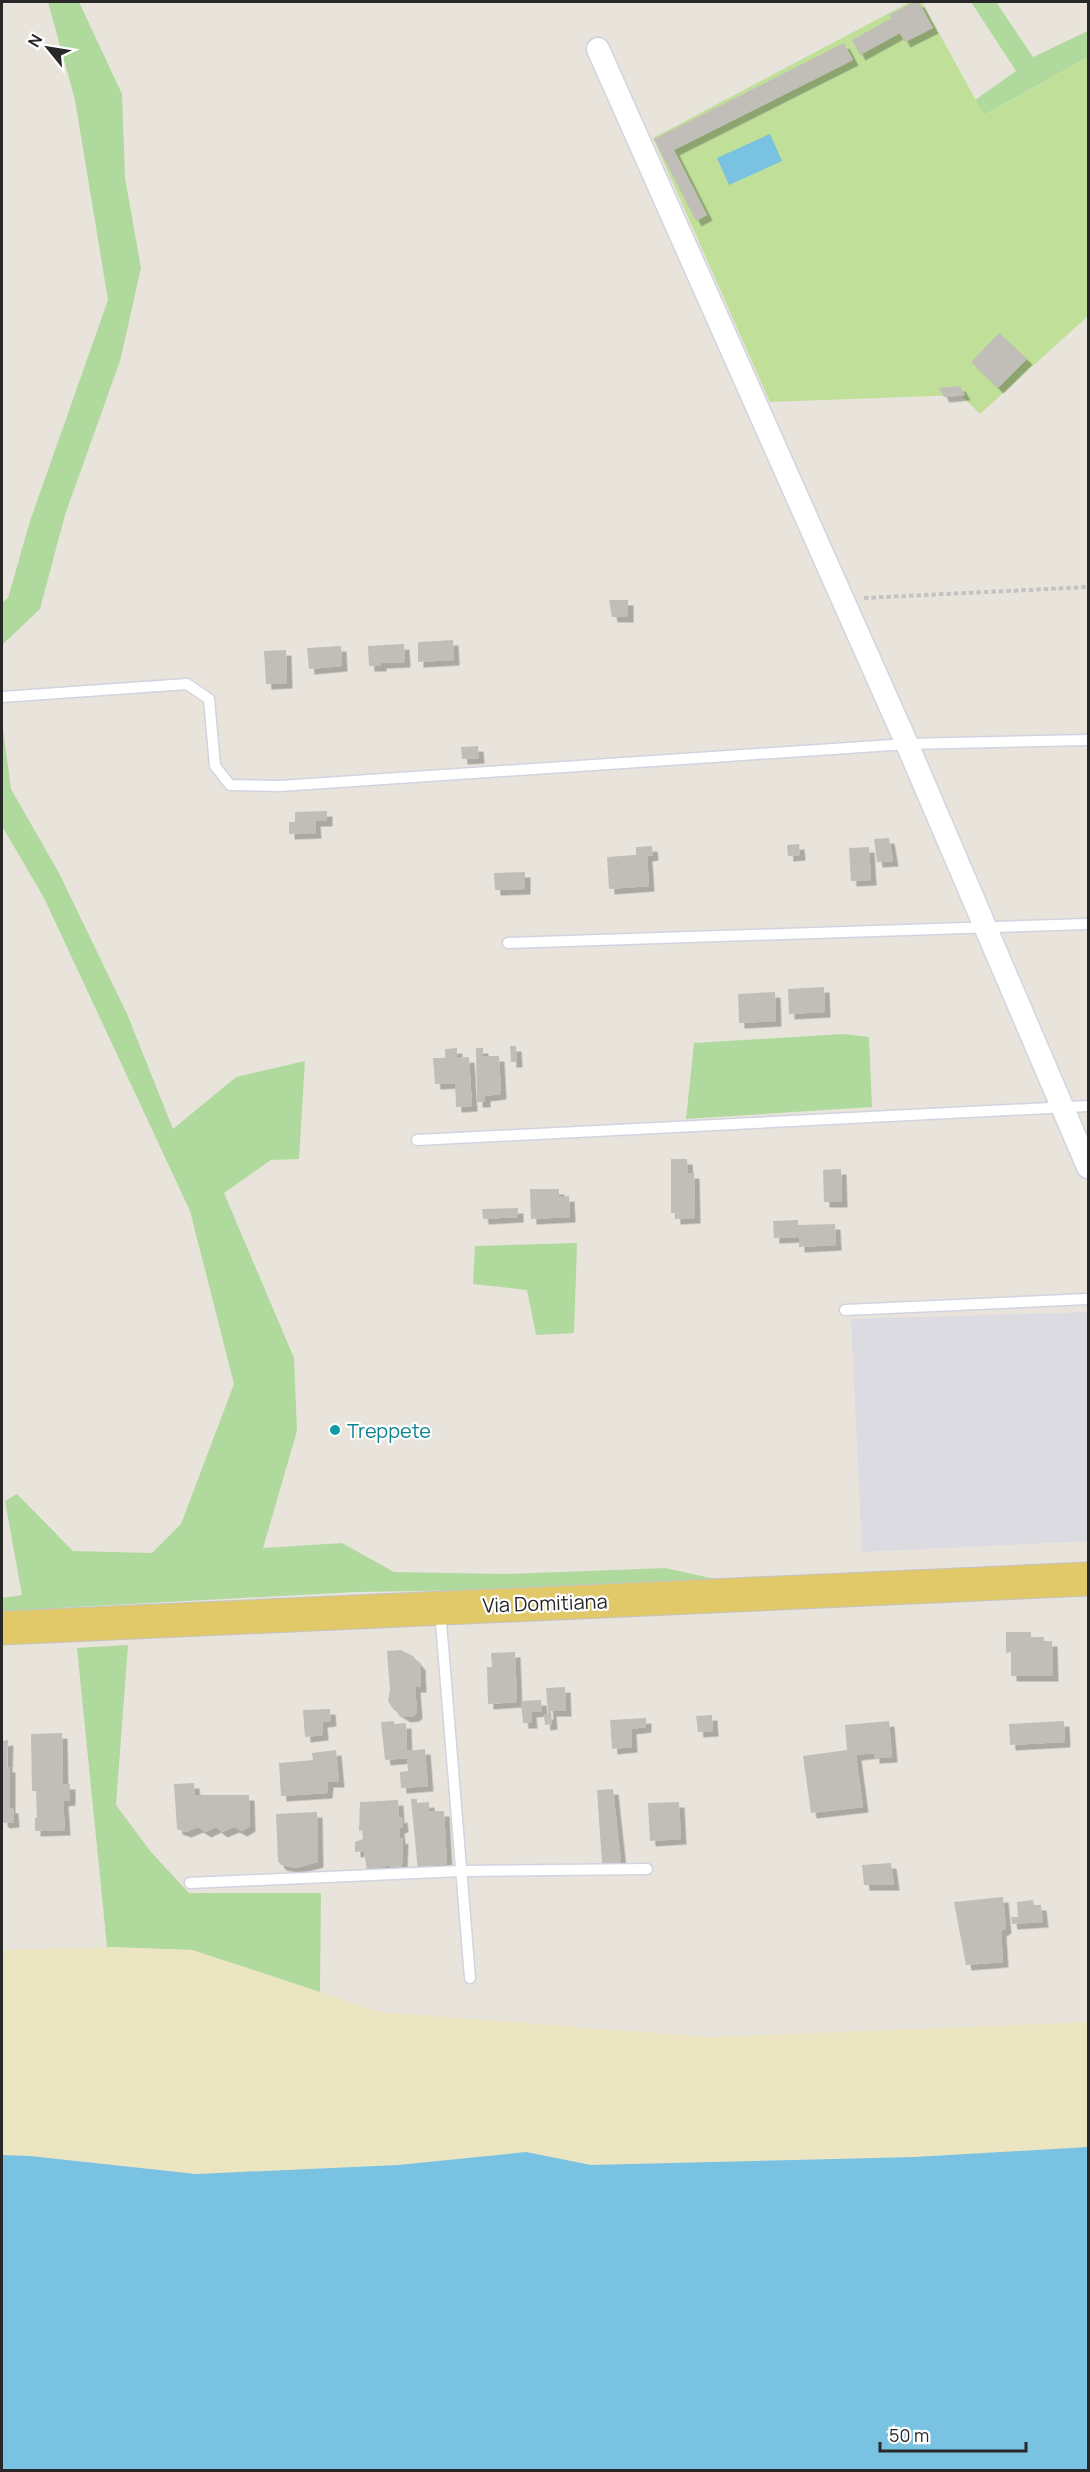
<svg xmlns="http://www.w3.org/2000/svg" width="1090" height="2472" font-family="Manrope,sans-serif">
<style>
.industrial{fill:#dddbe2}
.green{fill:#b0da9d}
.sand{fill:#ebe6c1}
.pitch{fill:#c0e09a}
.water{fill:#79c2e1}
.building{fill:#c1bdb8;filter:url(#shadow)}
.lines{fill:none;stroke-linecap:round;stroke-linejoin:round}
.lane-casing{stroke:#d1d3e0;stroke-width:13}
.street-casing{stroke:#d1d3e0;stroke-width:25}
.primary-casing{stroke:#c3c3c3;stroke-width:35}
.path{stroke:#c3c3c3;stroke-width:4;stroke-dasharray:4.5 3;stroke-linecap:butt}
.lane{stroke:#fff;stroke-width:10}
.street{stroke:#fff;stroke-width:22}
.primary{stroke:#e1c869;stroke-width:33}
.culture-dot{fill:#0f9aa8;stroke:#fff;stroke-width:2}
.labels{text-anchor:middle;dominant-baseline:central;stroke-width:4.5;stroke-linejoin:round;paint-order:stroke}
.culture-label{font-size:20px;fill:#0d838f;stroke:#fff;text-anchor:start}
.street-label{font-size:20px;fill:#282828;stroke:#fff}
</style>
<defs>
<filter id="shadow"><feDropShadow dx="5.5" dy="5.5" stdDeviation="0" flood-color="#0004"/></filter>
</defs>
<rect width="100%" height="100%" fill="#e9e4db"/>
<path class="industrial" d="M1088,1312V1541L862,1552L851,1319Z"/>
<path class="green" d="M48,2H79L122,94L125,178L141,268L120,361L65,515L40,609L2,645V603L8,598L30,521L108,300L75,100Z
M971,2H996L1033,57L1088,31V57L984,115L975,100L1016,71Z
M2,721L11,789L59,873L128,1016L173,1129L236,1077L305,1061L299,1159L271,1160L224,1193L294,1358L297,1431L263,1548L342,1543L394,1572L505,1574L665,1568L720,1580L614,1588L356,1592L2,1611V1598L22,1595L5,1501L17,1494L73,1551L152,1553L181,1524L234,1384L190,1211L44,898L2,826Z
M843,1034L869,1037L872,1107L686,1119L694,1043Z
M577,1243L574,1333L536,1335L527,1290L473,1284L475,1246Z
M128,1645L116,1805L151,1852L189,1893H321L320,1992L192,1950L107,1947L77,1648Z"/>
<path class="sand" d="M107,1947L192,1950L380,2012L642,2032L715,2037L1088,2022V2147L915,2157L591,2165L526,2152L398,2165L196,2174L30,2156L2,2155V1950Z"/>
<path class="pitch" d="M910,2H922L984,115L1088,57V316L980,414L961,395L770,402L653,138Z"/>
<path class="water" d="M770,134L782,161L729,185L717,158Z
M1088,2147V2470H2V2155L30,2156L196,2174L398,2165L526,2152L591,2165L915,2157Z"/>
<path class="building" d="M914,2H919L933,28L905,42L900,33L860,55L852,40L892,18L889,15Z
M844,43L853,60L674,150L707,215L696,221L654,139Z
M999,333L1027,359L998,388L971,362Z
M960,386L965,395L944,397L939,388Z
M609,600H628V617H612Z
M453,640L454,660L418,662V642Z
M404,644L405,662L381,663V666H369L368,646Z
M341,646L342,666L309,669L307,648Z
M286,650L287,683L266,684L264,651Z
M478,746L479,758L462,759L461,747Z
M327,811V821H315L316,833L289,834V822H295V812Z
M889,838L893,861L877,862L874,839Z
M799,844L800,855L788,856L787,845Z
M652,846L653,855L647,856L649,886L609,889L607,857L636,855V847Z
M869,847L871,880L851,881L849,848Z
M525,872V889L495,890L494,873Z
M824,987L825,1012L789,1014L788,989Z
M775,992L776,1021L739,1023L738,994Z
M510,1046H516L517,1062H511Z
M457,1048V1058L469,1057L472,1106L456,1107L455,1083L435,1084L433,1058H445V1049Z
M476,1048H483V1056H499L501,1094L485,1096V1102H477Z
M671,1159H687L688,1173H694L695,1218L675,1219V1213H671Z
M841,1169L842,1202H824L823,1170Z
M530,1189H559V1197L569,1196L570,1217L531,1219Z
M518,1208V1217L483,1219L482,1209Z
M798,1220V1225L835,1224L836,1245L799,1247V1237L774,1238L773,1221Z
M1006,1632H1031V1637H1044V1641H1052L1053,1676H1011V1652L1006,1653Z
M401,1650L413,1656L420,1665L421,1687H415L417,1713L414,1716L405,1717L394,1710L388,1701L390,1690L387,1651Z
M515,1652L517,1702L488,1704L487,1667H492L491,1653Z
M565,1687L566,1711H551L552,1724L545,1725L544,1714H548L546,1688Z
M541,1700L542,1711L531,1712L532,1723H523L521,1701Z
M330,1709L331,1721L322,1722L323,1735L305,1737L303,1710Z
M712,1715L713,1731L698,1732L696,1716Z
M646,1718V1727L631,1729L632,1747L612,1749L610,1720Z
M394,1721V1724L406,1723L407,1751L425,1749L428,1786L401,1788L400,1772L408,1771L407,1758L385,1760L381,1722Z
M889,1721L892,1757L874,1758V1753L856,1755L863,1807L811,1813L803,1756L847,1750L845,1725Z
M1064,1721L1065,1742L1010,1745L1009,1724Z
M62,1733L63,1784H70V1800L63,1801L65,1830L35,1831V1818H37L36,1791H32L31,1734Z
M8,1740L7,1767H10V1808H13L14,1822L4,1823L2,1820V1741Z
M336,1750L339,1782H328L327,1793L281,1796L279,1763L313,1760L312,1753Z
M194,1783L195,1795H249L250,1826L242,1831L234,1827L222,1832L216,1827L206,1832L198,1827L186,1832L177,1829L174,1784Z
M613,1789L621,1862L602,1863L597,1790Z
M411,1799H417V1803L429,1802V1811H444L447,1864L425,1866L426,1871H418Z
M398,1800L399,1818L402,1817L403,1827L399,1828L400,1839L403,1838L402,1865L400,1868L390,1869V1865L367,1871L364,1851L355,1852V1842L363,1839L362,1830L359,1831L360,1802Z
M679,1802L681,1839L650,1841L648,1803Z
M317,1812L318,1862L296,1868L281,1865L278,1861L276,1814Z
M891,1863L894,1885H864L862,1865Z
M1003,1897L1006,1928L1001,1931L1003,1962L966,1965L954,1902Z
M1033,1900L1034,1905H1041L1043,1922L1012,1924L1011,1917H1018L1017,1902Z"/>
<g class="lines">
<g class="lane-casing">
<path id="lane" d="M2,697L187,684L209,699L215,766L230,785L280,786L907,744L1088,740
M508,943L1088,924
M417,1140L1088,1106
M845,1310L1088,1299
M440,1610L470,1978
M190,1883L461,1871L647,1869"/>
</g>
<g class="street-casing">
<path id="street" d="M598,49L907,744L1088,1167"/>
</g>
<g class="primary-casing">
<path id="primary" d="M2,1628L1088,1579"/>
</g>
<path class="path" d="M864,598L1088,587"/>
<use href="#lane" class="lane"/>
<use href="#street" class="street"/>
<use href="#primary" class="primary"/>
</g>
<circle class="culture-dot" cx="335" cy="1430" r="6"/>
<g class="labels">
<g class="culture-label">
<text x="347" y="1430">Treppete</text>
</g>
<g class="street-label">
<text transform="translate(545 1603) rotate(-2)">Via Domitiana</text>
</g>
</g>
<rect width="1090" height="2472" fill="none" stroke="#282828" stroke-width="6"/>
<g transform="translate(48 48) rotate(300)" stroke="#ffffff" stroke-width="4.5" paint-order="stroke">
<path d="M0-4.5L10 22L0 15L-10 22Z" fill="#282828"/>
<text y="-9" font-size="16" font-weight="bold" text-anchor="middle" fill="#282828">N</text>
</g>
<path d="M880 2442v9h146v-9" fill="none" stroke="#282828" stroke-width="3"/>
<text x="889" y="2442" font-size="18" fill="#282828" stroke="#ffffff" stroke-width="4.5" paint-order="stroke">50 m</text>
</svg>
